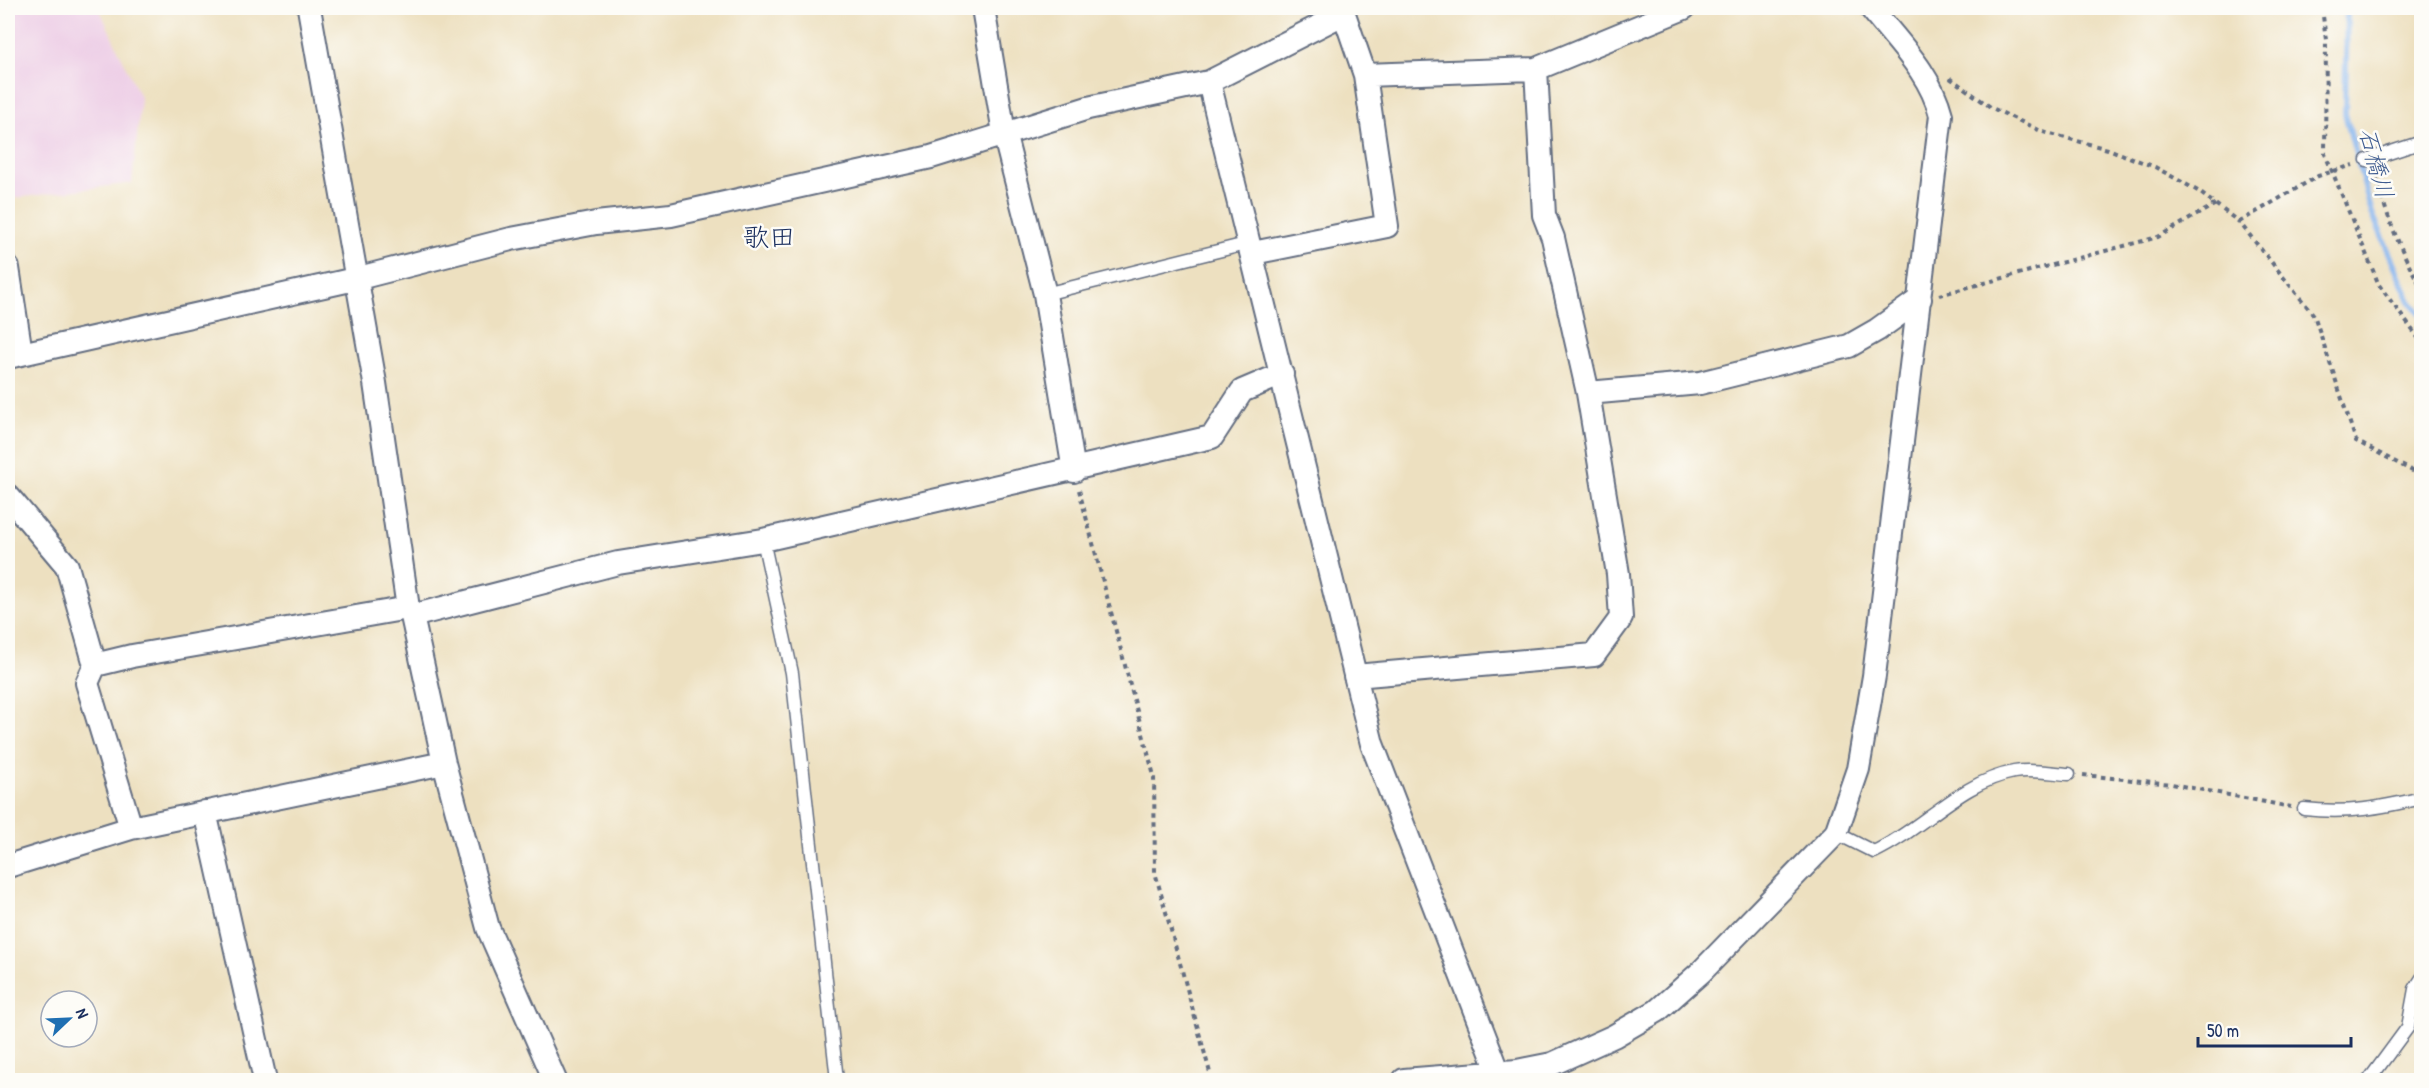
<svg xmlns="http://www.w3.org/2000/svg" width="2429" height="1088" font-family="'Patrick Hand','Klee One',sans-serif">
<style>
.built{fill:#eed0e7}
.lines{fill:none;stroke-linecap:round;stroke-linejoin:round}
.stream{stroke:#81b1ec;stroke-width:6}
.lane-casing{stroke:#646d80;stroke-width:15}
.street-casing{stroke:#646d80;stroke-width:26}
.path{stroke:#646d80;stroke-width:4;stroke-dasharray:4.5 4.5;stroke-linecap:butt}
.lane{stroke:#fff;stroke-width:12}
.street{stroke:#fff;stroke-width:22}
.labels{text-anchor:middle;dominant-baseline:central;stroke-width:5;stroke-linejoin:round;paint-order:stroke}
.water-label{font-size:24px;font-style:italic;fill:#3f5c90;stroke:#fdfcf7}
.quarter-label{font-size:26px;fill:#1b2f5e;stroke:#fdfcf7}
</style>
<rect width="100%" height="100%" fill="#fdfcf7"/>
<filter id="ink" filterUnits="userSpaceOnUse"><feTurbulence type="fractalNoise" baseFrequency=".0167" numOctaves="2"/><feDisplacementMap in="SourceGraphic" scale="12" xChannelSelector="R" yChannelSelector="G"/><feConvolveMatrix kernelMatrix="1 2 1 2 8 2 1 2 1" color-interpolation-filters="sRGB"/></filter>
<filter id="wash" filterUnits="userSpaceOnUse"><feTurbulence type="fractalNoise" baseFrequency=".008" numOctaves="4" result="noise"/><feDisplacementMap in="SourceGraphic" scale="24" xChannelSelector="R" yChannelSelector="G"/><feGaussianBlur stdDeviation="1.35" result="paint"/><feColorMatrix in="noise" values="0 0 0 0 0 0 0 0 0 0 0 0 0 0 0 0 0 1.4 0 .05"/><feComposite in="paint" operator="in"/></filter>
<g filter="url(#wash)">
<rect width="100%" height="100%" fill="#ede0c0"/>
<path class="built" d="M8,8H99L141,99L132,183L8,199Z"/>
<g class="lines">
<path class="stream" d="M2347,8L2345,114L2372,213L2410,301L2422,316"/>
</g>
</g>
<g filter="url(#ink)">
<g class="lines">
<g class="lane-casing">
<path id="lane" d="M2367,160L2422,142
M1045,294L1250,243
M763,540L792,673L837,1080
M2304,809C2348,814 2379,808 2422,798
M1836,833L1874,852C1923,829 1960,782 2014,772C2031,769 2052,773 2069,774
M2369,1080L2408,1027L2415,989L2422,978"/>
</g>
<g class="street-casing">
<path id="street" d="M309,8L375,383L408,608L412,616L618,563L763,540L1212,437L1242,391L1282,374
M983,8L1004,133L1045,294L1074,471
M1365,75L1536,69L1684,8
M1209,82L1372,744L1498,1071L1499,1080
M1253,253L1387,226L1365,75L1342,8
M8,268L21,353
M8,357L355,279L511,239L596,223L671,215L931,157L1088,108L1209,82L1343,14
M1588,393L1700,383L1849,346L1877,330L1920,299
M8,496L67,566L95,665L87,683L131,828
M412,616L444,763L488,928L555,1080
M95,665L132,656L408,608
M1355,676L1594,655L1621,618L1618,574L1588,393L1553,238L1544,215L1536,69
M205,812L265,1080
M8,866L131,828L444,763
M1404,1080L1517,1071L1552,1064L1614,1036L1657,1011L1701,972L1836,833L1858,769L1874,676L1941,115C1930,72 1898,43 1871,8"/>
</g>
<path class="path" d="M2322,8L2326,40L2325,154L2379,285L2422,343
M1950,78L1992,108L2043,132L2108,149L2155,167L2198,191L2239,222L2314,315L2356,441L2422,476
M2375,171C2384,211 2401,253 2422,288
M2239,222L2318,176L2353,165
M1939,295L2158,237L2216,204
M1079,490L1154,776L1155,872L1212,1080
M2083,775L2172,784L2291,807"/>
<use href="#lane" class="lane"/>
<use href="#street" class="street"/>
</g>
</g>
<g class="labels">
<g class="water-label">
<text transform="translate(2377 163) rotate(75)">石橋川</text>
</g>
<g class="quarter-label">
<text x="769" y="236">歌田</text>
</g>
</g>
<rect width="2429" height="1088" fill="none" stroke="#fdfcf7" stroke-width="30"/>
<g transform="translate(69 1019) rotate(67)"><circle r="28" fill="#fdfcf7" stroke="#a3aaba" stroke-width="1.5"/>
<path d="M0-4.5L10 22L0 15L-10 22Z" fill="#1f6fb2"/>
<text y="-9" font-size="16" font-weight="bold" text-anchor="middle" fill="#1b2f5e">N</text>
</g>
<path d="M2198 1037v9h153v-9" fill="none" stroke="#1b2f5e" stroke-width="3"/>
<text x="2207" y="1037" font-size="18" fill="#1b2f5e" stroke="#fdfcf7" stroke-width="4.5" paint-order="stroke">50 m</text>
</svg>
